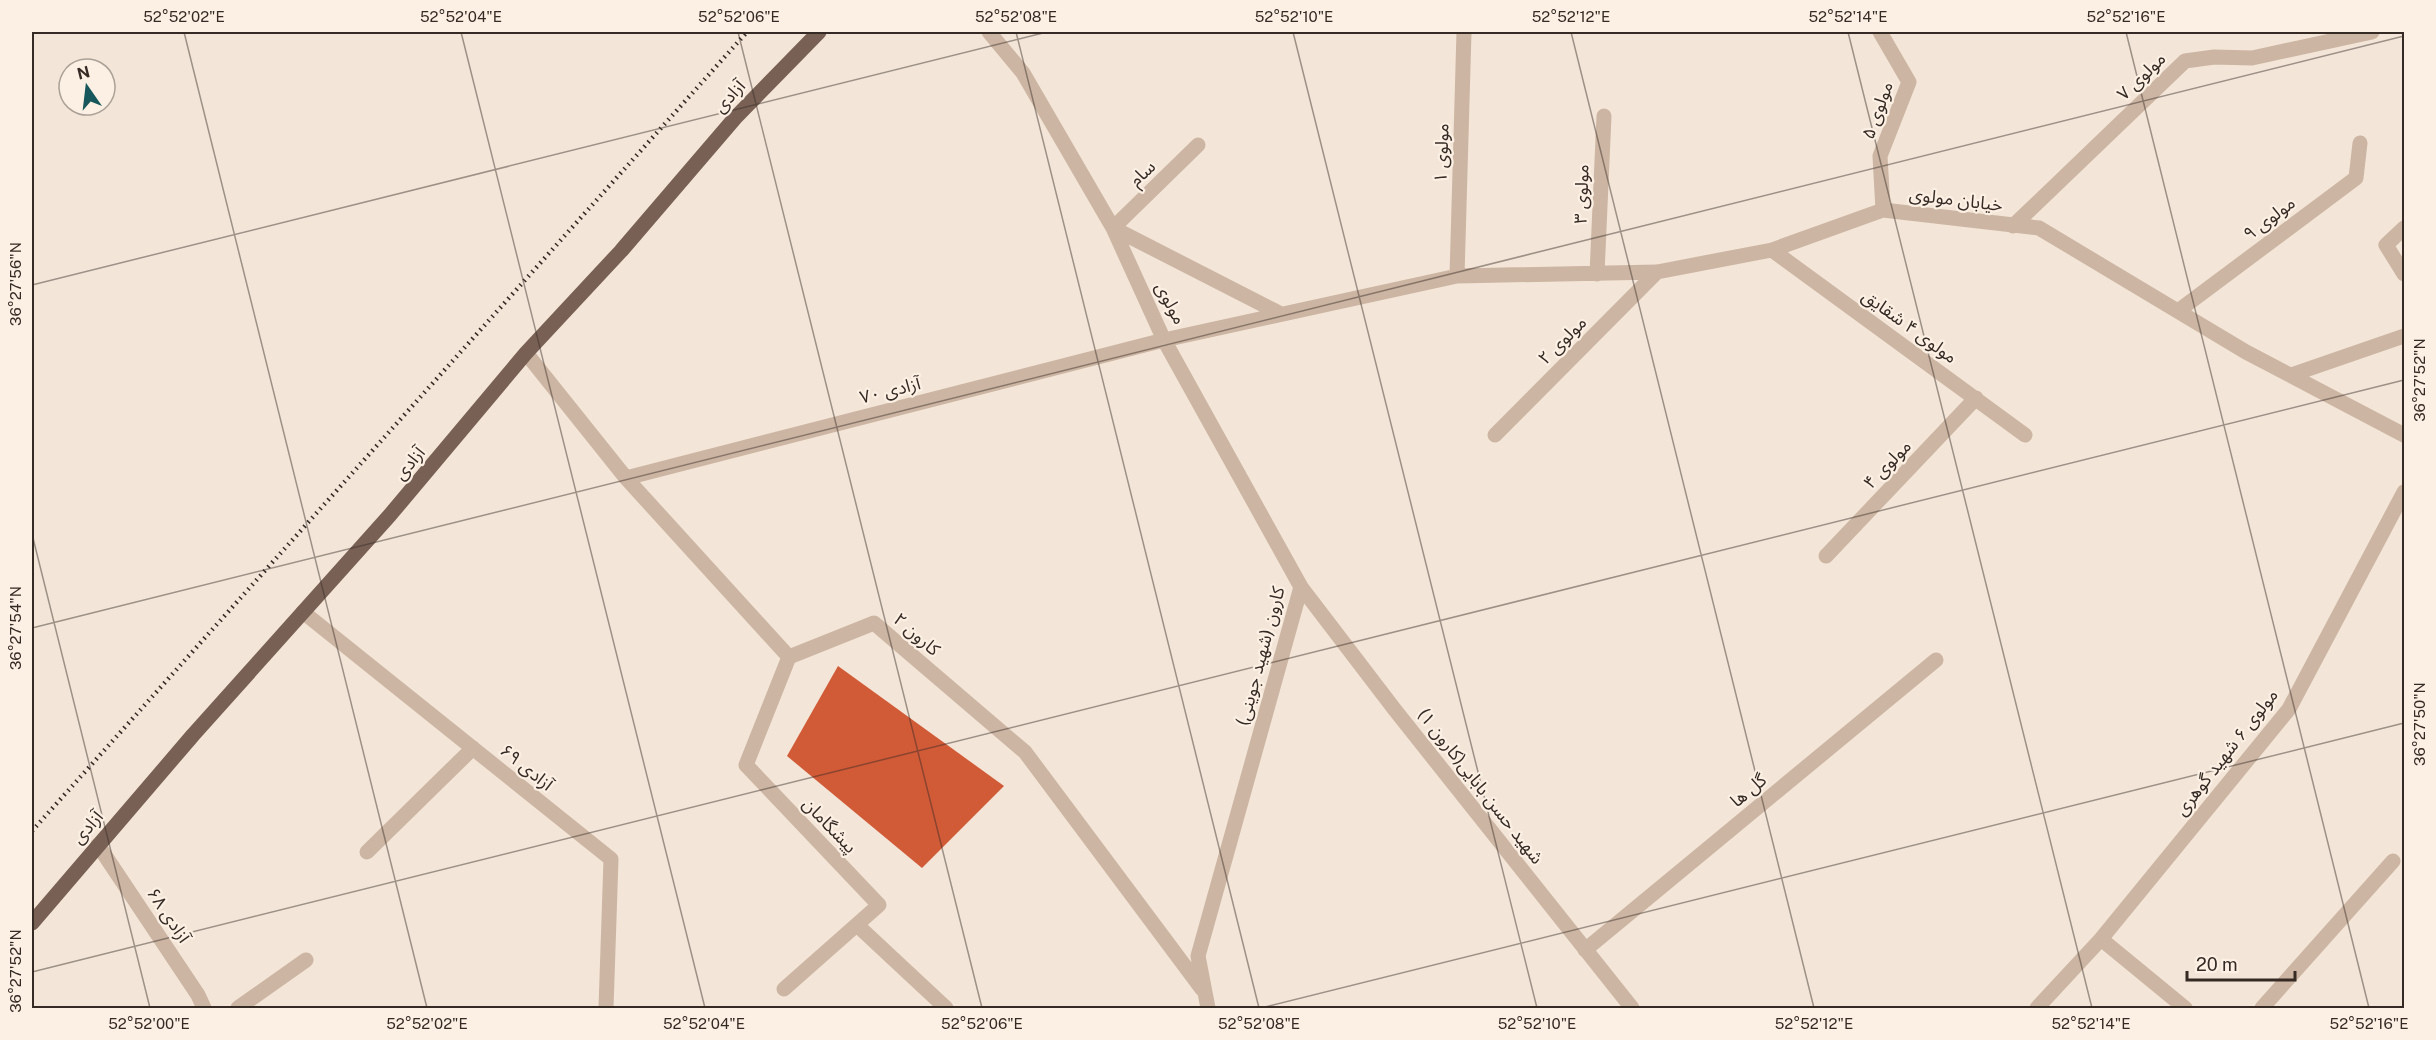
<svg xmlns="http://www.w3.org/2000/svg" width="2436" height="1040" font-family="'Public Sans','Noto Sans Arabic',sans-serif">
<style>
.building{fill:#d15a37}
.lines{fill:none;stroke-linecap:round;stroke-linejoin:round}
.minor{stroke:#ccb5a2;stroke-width:15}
.major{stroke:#796055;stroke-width:15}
.rail{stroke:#362a25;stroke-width:4.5;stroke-dasharray:1.5 4.5;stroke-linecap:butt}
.ticks{fill:none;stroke:#362a25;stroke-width:1.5;stroke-opacity:0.45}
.labels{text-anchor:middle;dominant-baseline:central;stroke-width:4.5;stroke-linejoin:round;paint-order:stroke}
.street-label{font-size:18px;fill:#362a25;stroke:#fbf0e3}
.neatline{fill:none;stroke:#362a25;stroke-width:2}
.ticks-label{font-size:15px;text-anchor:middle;fill:#362a25}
</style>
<rect width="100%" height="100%" fill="#f3e5d7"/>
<path class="building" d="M838,666L1004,786L922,868L787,756Z"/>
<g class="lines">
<path class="minor" d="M989,32L1023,73L1113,228L1164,340L1301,587L1198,956L1208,1008
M1880,32L1909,82L1880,156L1883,210
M1198,145L1113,228L1281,314
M2013,226L2185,61L2214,57L2252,58L2372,32
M2404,228L2386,245L2404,274
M1772,250L2025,435
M1597,274L1604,116
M1457,276L1464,32
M2178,311L2356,178L2360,143
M526,353L626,478L789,657L874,623L1025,752L1202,989
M2291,375L2404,336
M1495,435L1657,272
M626,478L1164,340L1457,276L1657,272L1772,250L1883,210L2039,228L2246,352L2404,435
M1826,556L1976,398
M1301,587L1395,710L1632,1008
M303,612L611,859L606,1008
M98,845L198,995L204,1008
M367,852L473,748
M857,925L946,1008
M2101,939L2185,1008
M1585,950L1936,660
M784,989L879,905L746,765L789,657
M238,1008L306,960
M2037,1008L2101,939L2289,709L2404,492
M2262,1008L2393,861"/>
<path class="major" d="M32,923L193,735L390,515L526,353L621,251L735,118L819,32"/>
<path class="rail" d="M32,831L747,32"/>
</g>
<path class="ticks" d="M184,32L427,1008M461,32L705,1008M738,32L982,1008M1016,32L1259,1008M1293,32L1537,1008M1571,32L1814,1008M1848,32L2092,1008M2126,32L2369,1008M2403,32L2404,38M32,285L1047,32M32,534L150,1008M32,628L2404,36M32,972L2404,380M1261,1008L2404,723"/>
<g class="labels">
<g class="street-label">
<text transform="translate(2141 76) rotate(-44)">مولوی ۷</text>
<text transform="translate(729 96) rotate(-47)">آزادی</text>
<text transform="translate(1877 110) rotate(-70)">مولوی ۵</text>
<text transform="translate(1441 153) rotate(-88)">مولوی ۱</text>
<text transform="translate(1142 173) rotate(-44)">سام</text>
<text transform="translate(1581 194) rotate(-88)">مولوی ۳</text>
<text transform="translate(1956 199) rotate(7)">خیابان مولوی</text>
<text transform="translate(2269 218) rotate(-37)">مولوی ۹</text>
<text transform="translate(1171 303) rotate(62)">مولوی</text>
<text transform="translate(1910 326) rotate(36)">مولوی ۴ شقایق</text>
<text transform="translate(1562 340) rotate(-45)">مولوی ۲</text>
<text transform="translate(890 390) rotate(-14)">آزادی ۷۰</text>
<text transform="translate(409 463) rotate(-50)">آزادی</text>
<text transform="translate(1887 464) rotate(-46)">مولوی ۴</text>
<text transform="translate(917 634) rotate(41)">کارون ۲</text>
<text transform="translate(1260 656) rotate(-75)">کارون (شهید جوینی)</text>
<text transform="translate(2226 752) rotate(-52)">مولوی ۶ شهید گوهری</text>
<text transform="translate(527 767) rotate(39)">آزادی ۶۹</text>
<text transform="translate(1481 786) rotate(52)">شهید حسن بابایی(کارون ۱)</text>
<text transform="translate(1748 790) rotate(-40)">گل ها</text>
<text transform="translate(830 825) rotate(46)">پیشگامان</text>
<text transform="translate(87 827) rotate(-49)">آزادی</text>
<text transform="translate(169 915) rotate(56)">آزادی ۶۸</text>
</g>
</g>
<rect width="2436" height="1040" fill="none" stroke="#fbf0e3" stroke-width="66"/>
<g transform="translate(87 87) rotate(346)"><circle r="28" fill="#fbf0e3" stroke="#aca197" stroke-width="1.5"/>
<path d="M0-4.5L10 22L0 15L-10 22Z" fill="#17575b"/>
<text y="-9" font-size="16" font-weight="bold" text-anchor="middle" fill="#362a25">N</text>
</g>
<path d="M2187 971v9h108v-9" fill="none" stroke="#362a25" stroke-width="3"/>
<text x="2196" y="971" font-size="18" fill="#362a25" stroke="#fbf0e3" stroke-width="4.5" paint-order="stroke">20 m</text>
<rect x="33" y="33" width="2370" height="974" class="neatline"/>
<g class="ticks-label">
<text x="184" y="22">52°52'02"E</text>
<text x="461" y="22">52°52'04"E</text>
<text x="739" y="22">52°52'06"E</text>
<text x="1016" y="22">52°52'08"E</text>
<text x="1294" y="22">52°52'10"E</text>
<text x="1571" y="22">52°52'12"E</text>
<text x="1848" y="22">52°52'14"E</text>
<text x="2126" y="22">52°52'16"E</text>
<text transform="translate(16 284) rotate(-90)" y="5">36°27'56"N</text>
<text transform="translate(2420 380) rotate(-90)" y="5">36°27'52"N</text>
<text transform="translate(16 628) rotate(-90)" y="5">36°27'54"N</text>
<text transform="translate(2420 724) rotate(-90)" y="5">36°27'50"N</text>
<text transform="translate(16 971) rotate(-90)" y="5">36°27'52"N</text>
<text x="149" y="1029">52°52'00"E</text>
<text x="427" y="1029">52°52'02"E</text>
<text x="704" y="1029">52°52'04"E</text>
<text x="982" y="1029">52°52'06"E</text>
<text x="1259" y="1029">52°52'08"E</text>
<text x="1537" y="1029">52°52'10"E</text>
<text x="1814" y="1029">52°52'12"E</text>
<text x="2091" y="1029">52°52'14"E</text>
<text x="2369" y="1029">52°52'16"E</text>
</g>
</svg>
